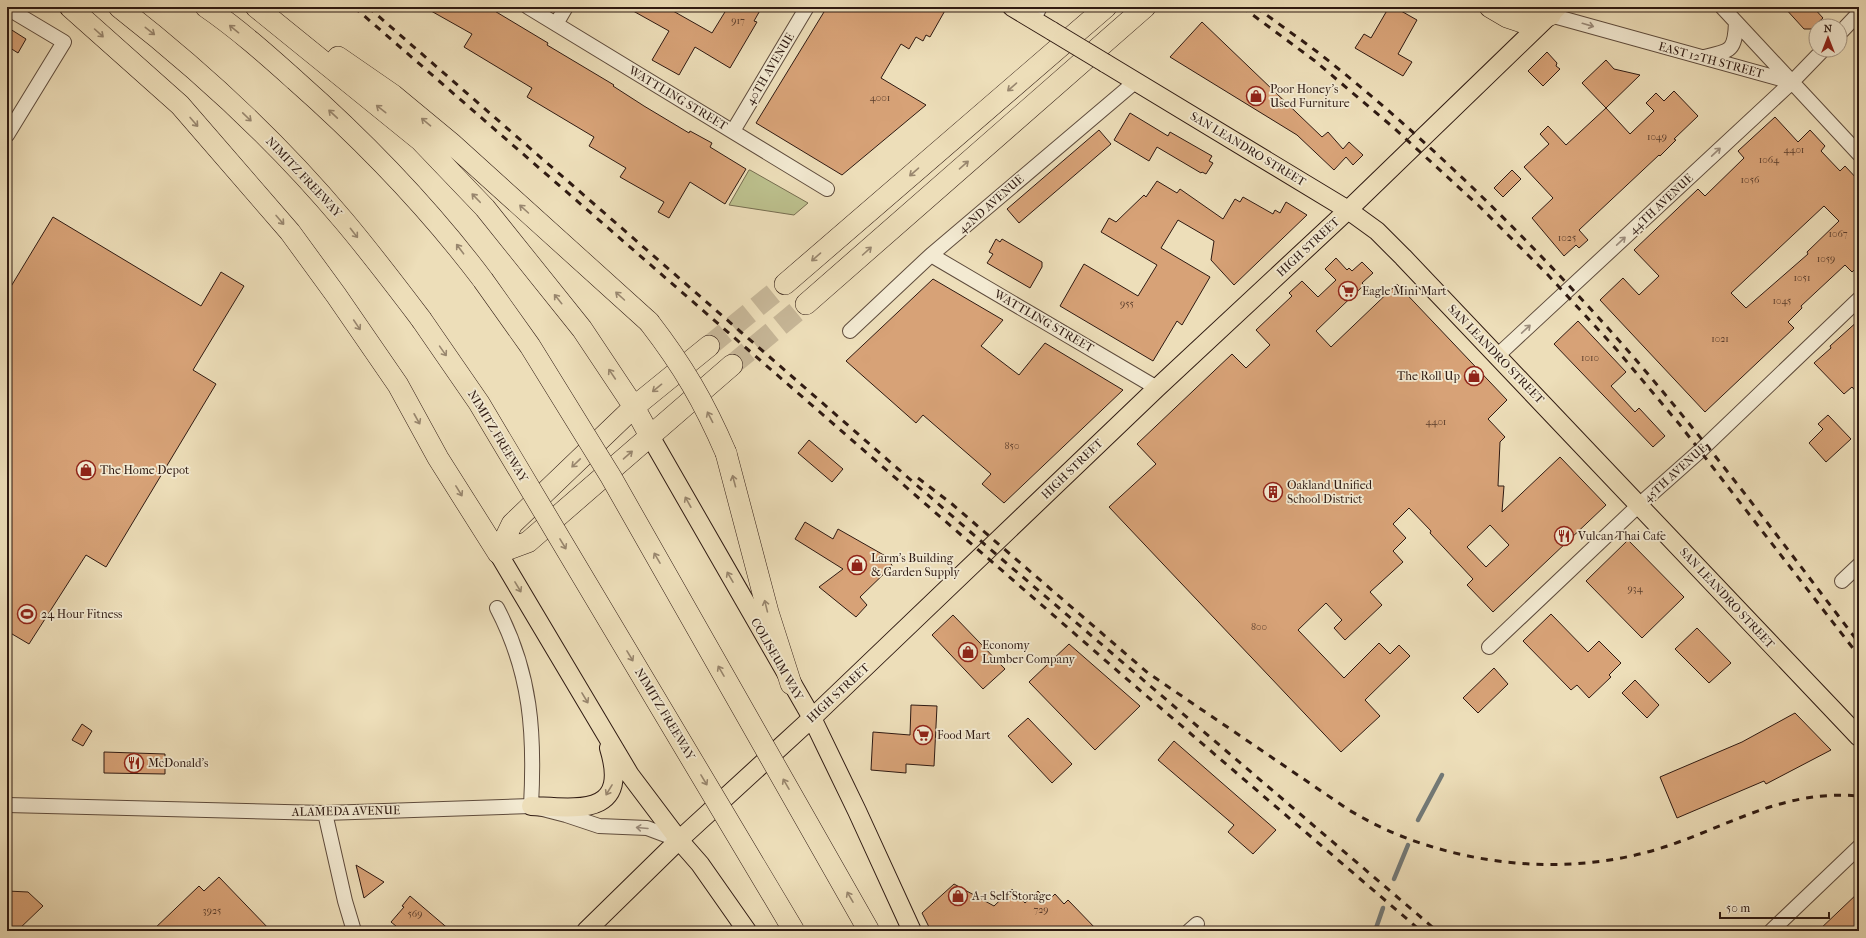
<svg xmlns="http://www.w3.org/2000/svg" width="1866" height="938" font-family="'IM FELL French Canon',serif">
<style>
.green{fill:#bcc08d;stroke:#766d50}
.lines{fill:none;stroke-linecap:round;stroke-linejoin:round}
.stream{stroke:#727977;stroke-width:4.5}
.building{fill:#d7a277;stroke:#2f1a12;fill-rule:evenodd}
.highway-tunnel{stroke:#c7b798;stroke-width:21;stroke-dasharray:21 10;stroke-linecap:butt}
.minor-casing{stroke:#5e4b3c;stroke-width:16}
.major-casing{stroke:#2f1a12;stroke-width:20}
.highway-casing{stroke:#2f1a12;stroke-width:22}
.minor{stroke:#f3ead2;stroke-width:14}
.major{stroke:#eddeb9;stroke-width:18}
.highway{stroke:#eddeb9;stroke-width:21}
.rail{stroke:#2f1a12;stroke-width:3;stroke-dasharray:7 7;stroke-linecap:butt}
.major-bridge-casing{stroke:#2f1a12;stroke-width:20;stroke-linecap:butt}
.highway-bridge-casing{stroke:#2f1a12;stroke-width:22;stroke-linecap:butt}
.major-bridge{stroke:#eddeb9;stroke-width:18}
.highway-bridge{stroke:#eddeb9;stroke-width:21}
.oneway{stroke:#9b8c7c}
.oneway2{stroke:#98866e}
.labels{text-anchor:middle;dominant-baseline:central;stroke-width:3.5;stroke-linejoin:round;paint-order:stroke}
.number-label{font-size:10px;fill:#593c2b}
.street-label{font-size:12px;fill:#2f1a12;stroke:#f3ead2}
.poi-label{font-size:12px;fill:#2f1a12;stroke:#f3ead2;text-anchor:start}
</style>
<rect width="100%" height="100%" fill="#eddeb9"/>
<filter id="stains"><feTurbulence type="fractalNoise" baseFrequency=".005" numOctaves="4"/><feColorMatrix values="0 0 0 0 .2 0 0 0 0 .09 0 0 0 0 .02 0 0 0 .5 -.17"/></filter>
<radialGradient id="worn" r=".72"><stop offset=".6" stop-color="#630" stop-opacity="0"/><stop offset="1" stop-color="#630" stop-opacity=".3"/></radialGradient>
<path class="green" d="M749,170H750L808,203L794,215L729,205Z"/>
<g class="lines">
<path class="stream" d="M1418,820L1442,775
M1394,879L1408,845
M1375,931L1383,908"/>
</g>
<path class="building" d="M424,7H488L548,43L547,45L614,85L613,86L644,106L689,133L690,131L712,143L710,147L746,169L725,204L690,182L669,218L658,212L664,202L620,177L626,168L589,146L594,137L527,97L532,88L464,47L472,34Z
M626,7H666L712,33L728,7H762L754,21L757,22L730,68L695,47L679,75L652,60L669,31Z
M827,7H947L930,37L926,35L923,41L916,37L909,49L901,44L881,78L926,105L842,175L756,123Z
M1389,7H1394L1417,20L1398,54L1412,62L1403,76L1355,48L1364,34L1371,38Z
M1784,7H1813L1823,18L1811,29H1804Z
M1202,22L1322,137L1328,132L1343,149L1349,142L1363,155L1353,165L1346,157L1334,170L1297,135L1170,57Z
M7,27L26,39L18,53L7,46Z
M1547,52L1557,63L1556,66L1560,69L1543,86L1528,71Z
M1606,60L1614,69L1640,75L1606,108L1582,83Z
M1674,91L1698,116L1674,139L1676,140L1660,156L1659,155L1579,230L1588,240L1579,248L1576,245L1564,256L1532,218L1553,198L1524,167L1549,144L1540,134L1548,126L1566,145L1606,108L1630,134L1654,111L1646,103L1656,93L1664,101Z
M1130,113L1168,136L1170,132L1212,156L1209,161L1213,163L1206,174L1202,172L1201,173L1157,147L1149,161L1114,140Z
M1775,117L1798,142L1810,130L1825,146L1821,151L1840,171L1845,166L1859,181V266L1852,272L1845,265L1801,306L1802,308L1788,322L1794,328L1705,412L1600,300L1623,278L1639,295L1659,276L1634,250L1698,189L1705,196L1744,158L1738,151ZM1824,206L1839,221L1807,252L1808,254L1746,308L1731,293Z
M1099,130L1111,144L1019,223L1007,209Z
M1512,170L1521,179L1503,197L1494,188Z
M1157,181L1177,193L1180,189L1223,219L1235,199L1240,202L1243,197L1273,214L1275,210L1280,213L1286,202L1307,215L1234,285L1211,260L1214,241L1178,220L1161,248L1210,277L1182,325L1177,321L1153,361L1060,306L1084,264L1138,296L1157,265L1101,232L1109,218L1116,222L1144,195L1146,197Z
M53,217L201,306L221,272L244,286L193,370L216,384L106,567L86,555L29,644L7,631V293Z
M996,239L1000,242L1002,239L1042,262V267L1030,288L987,263L993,254L989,252Z
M1336,258L1347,270L1349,268L1352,271L1362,262L1373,273L1362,283L1364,285L1316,331L1331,347L1397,284L1507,400L1488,419L1505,437L1500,442L1498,486H1504L1502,512L1560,457L1606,505L1493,612L1467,585L1473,579L1430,533L1431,531L1409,508L1393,524L1406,538L1393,551L1403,562L1370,592L1382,605L1345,640L1334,628L1342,620L1326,603L1298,630L1344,678L1379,643L1390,654L1399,645L1410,656L1365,700L1380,716L1341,752L1109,507L1156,464L1137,444L1232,354L1246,368L1270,345L1256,330L1292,296L1289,293L1302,281L1318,297L1336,280L1325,269ZM1490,525L1509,545L1486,567L1467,547Z
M933,279L1003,320L981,346L1019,375L1045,343L1123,390L1004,503L982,484L991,474L923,415L916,423L846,361Z
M1859,320V395L1852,387L1844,394L1814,363L1831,348L1830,346Z
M1578,321L1626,372L1611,386L1635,412L1639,408L1665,436L1653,447L1554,344Z
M1828,415L1851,439L1826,462L1809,443L1823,429L1818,424Z
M809,440L843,469L832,482L798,453Z
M805,522L833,539L838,529L889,558L892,566L860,597L867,605L856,617L819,587L843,569L795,539Z
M1628,540L1684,597L1642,638L1586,581Z
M1551,614L1588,652L1599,641L1621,663L1609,675L1611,677L1589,698L1577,685L1571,690L1523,641Z
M953,615L1005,669L983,689L932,635Z
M1697,628L1731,663L1709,683L1675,649Z
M1069,644L1140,706L1095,750L1029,682Z
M1494,668L1508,684L1478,713L1463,698Z
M1635,680L1659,705L1647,718L1622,693Z
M911,705L937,706L934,766L906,764V773L871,770L873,732L910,735Z
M1795,713L1831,750L1766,784L1764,781L1677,818L1660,777L1742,742Z
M1028,718L1072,764L1052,783L1008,736Z
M82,724L92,731L83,746L72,740Z
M1174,741L1276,830L1253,854L1228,832L1234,825L1158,760Z
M104,752L165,754V774L104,773Z
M356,865L384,882L364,898Z
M219,877L271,931H152L199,886L204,891Z
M954,884L994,906L1012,889L1025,903L1038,891L1048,901L1055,894L1064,904L1068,900L1098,931H931L922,913Z
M7,891L28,892L43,906L17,931H7Z
M1859,892V931H1818Z
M410,896L451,931H414L409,926L405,931H402L391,922L404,907L402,906Z"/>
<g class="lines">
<path class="highway-tunnel" d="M709,346L785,284
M732,365L806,304"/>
<g class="minor-casing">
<path id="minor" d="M528,7L827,189
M1537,7L1550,15L1792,82
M1722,7L1859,154
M7,8L64,42L7,135
M1033,20L1040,7
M556,24L566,7
M1840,33L1859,13
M1704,57C1731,51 1735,51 1736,22
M733,131L807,7
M931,255L1157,388
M850,331L931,255L1135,82
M1497,356L1792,82L1823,50
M1842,581L1859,565
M497,608C531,673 535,733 531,806
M1489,647L1639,505L1701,450L1859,299
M7,805L325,813L531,806L566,815L599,826L647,828L679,840
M325,813L345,901L354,931
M1189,931L1197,924
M1771,931L1859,847"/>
</g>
<g class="major-casing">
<path id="major" d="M1012,7L1052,31
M1105,63L1348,210L1377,231L1403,257L1859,737
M650,436L812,718L857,811L912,931
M498,553L630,775L679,840L700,864L747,931
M531,806C578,808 630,817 609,748
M586,931L679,840L812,718L1157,388L1348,210L1558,7"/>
</g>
<g class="highway-casing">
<path id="highway" d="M70,7L180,105L290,232L336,295L398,385L438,458L498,553
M119,7C201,71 277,141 344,221C371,253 396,286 421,319
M206,7C238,29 267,55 295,80C364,141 428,207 483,280
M256,7L420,140L485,208L582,329L634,407L650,436
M1490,7L1507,17L1522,22L1550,15
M338,57L393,95L451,143L649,322
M785,284L1106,7
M806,304L1145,7
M726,453L768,612L791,684
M498,553L528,542L732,365
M498,553L512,524L634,407L709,346"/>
</g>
<use href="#minor" class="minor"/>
<use href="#major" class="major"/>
<use href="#highway" class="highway"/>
<path class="rail" d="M354,7L1121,674L1421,931
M368,7L990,549L1437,931
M1242,7L1315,61L1394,128L1479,206L1548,275L1617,350L1680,425L1859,656
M1256,7C1277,23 1299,38 1320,54C1429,140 1531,241 1623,345C1706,440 1782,542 1859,643
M918,478L952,504L1148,673L1349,810C1366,820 1383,829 1401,836C1487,870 1589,875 1676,843C1740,820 1788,790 1859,796"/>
<g class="major-bridge-casing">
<path id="major-bridge" d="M1052,31L1105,63"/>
</g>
<g class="highway-bridge-casing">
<path id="highway-bridge" d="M483,280L530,346L611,477L869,931
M421,319L479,403L794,931
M649,322C683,366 704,402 726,453"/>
</g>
<use href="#major-bridge" class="major-bridge"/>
<use href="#highway-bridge" class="highway-bridge"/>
</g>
<defs><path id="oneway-shaft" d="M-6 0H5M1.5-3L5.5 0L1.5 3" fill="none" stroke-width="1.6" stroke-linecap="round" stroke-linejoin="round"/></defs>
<g class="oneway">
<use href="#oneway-shaft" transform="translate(1588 25) rotate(16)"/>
<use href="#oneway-shaft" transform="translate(1716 152) rotate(-43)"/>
<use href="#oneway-shaft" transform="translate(1621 241) rotate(-43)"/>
<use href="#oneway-shaft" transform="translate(1526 329) rotate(-43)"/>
<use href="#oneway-shaft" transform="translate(642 828) rotate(-175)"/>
</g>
<g class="oneway2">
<use href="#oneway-shaft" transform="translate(234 29) rotate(-141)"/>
<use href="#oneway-shaft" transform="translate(150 31) rotate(38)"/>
<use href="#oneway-shaft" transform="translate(99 33) rotate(42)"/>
<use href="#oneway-shaft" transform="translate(1012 87) rotate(139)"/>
<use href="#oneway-shaft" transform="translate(381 109) rotate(-142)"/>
<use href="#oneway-shaft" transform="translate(333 114) rotate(-137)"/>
<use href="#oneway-shaft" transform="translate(247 117) rotate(44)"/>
<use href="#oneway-shaft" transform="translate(194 122) rotate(49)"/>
<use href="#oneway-shaft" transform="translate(426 122) rotate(-140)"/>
<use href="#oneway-shaft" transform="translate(964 165) rotate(-41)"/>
<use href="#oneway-shaft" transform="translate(914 172) rotate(139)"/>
<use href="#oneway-shaft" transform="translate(476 198) rotate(-134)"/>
<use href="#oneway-shaft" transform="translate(524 209) rotate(-138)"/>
<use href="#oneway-shaft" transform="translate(280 220) rotate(49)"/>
<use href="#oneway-shaft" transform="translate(354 233) rotate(52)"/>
<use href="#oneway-shaft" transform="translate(460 249) rotate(-127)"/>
<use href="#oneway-shaft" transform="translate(867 251) rotate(-42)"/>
<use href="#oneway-shaft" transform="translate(816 257) rotate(139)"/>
<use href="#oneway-shaft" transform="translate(620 296) rotate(-138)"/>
<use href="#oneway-shaft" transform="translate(558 299) rotate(-129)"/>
<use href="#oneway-shaft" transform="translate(357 325) rotate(56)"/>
<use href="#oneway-shaft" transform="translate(443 351) rotate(55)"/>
<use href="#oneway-shaft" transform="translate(612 374) rotate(-124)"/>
<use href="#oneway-shaft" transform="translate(657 388) rotate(141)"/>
<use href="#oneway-shaft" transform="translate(710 417) rotate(-117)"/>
<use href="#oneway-shaft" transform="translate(417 419) rotate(61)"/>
<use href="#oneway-shaft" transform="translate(628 455) rotate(-41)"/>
<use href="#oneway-shaft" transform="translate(576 463) rotate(136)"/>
<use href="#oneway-shaft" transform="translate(734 481) rotate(-105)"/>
<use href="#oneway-shaft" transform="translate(459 491) rotate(58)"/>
<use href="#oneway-shaft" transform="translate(688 502) rotate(-119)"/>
<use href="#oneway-shaft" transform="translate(563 544) rotate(59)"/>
<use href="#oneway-shaft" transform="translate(657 558) rotate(-120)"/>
<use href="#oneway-shaft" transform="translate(730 577) rotate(-120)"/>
<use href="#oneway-shaft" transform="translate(518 587) rotate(59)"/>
<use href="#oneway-shaft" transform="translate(766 606) rotate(-104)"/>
<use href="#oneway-shaft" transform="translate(630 656) rotate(59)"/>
<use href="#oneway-shaft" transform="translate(721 671) rotate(-120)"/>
<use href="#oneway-shaft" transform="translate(585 698) rotate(59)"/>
<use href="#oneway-shaft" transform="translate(704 780) rotate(59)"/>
<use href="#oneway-shaft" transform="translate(786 784) rotate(-120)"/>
<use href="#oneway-shaft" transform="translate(609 790) rotate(121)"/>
<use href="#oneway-shaft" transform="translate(850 897) rotate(-120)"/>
</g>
<defs>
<g id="shop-ring" transform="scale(1)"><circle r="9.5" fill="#f3ead2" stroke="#8f2418" stroke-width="1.5"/><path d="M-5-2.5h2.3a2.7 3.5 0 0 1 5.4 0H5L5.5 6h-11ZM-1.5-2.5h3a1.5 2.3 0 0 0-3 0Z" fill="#8f2418"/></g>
<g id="supermarket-ring" transform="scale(1)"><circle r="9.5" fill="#f3ead2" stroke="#8f2418" stroke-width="1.5"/><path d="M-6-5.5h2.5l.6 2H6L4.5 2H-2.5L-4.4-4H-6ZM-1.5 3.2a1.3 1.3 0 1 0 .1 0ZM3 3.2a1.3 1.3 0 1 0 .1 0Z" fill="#8f2418"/></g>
<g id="building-ring" transform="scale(1)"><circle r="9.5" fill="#f3ead2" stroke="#8f2418" stroke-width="1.5"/><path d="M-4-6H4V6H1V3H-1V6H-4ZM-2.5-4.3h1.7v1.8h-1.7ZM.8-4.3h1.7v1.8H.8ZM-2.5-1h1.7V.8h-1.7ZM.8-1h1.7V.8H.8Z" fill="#8f2418"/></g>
<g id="restaurant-ring" transform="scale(1)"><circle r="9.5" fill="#f3ead2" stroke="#8f2418" stroke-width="1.5"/><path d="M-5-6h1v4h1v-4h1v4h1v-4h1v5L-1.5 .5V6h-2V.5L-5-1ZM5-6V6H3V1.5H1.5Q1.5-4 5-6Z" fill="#8f2418"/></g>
<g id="stadium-ring" transform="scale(1)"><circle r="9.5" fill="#f3ead2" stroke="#8f2418" stroke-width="1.5"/><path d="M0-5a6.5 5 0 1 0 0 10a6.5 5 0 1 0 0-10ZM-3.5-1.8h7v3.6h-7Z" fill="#8f2418"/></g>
</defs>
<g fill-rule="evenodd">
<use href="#shop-ring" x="1256" y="96"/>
<use href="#supermarket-ring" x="1348" y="291"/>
<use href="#shop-ring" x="1474" y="376"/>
<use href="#shop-ring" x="86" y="470"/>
<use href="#building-ring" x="1273" y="492"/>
<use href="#restaurant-ring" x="1564" y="536"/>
<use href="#shop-ring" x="857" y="565"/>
<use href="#stadium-ring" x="27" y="614"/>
<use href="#shop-ring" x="968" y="652"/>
<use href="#supermarket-ring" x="923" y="735"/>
<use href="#restaurant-ring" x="134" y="763"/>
<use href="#shop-ring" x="958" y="896"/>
</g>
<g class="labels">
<g class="number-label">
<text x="738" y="21">917</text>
<text x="880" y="98">4001</text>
<text x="1657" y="137">1049</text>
<text x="1794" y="150">4401</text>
<text x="1769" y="160">1064</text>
<text x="1750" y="180">1056</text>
<text x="1838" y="234">1067</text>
<text x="1567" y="238">1025</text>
<text x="1826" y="259">1059</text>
<text x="1802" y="278">1051</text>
<text x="1782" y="301">1045</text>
<text x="1127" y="304">955</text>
<text x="1720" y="339">1021</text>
<text x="1590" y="358">1010</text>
<text x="1436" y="422">4401</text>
<text x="1012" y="446">850</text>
<text x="1635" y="589">934</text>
<text x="1259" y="627">800</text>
<text x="1041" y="910">729</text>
<text x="212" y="911">3925</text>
<text x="415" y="914">569</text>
</g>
<g class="street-label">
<text transform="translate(1711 60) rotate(15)">EAST 12TH STREET</text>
<text transform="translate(770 69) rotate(-59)">40TH AVENUE</text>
<text transform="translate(678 98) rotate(31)">WATTLING STREET</text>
<text transform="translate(1248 149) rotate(31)">SAN LEANDRO STREET</text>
<text transform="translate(304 177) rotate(47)">NIMITZ FREEWAY</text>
<text transform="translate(991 204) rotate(-41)">42ND AVENUE</text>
<text transform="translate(1661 204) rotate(-43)">44TH AVENUE</text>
<text transform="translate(1308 247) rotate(-43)">HIGH STREET</text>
<text transform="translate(1044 321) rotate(30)">WATTLING STREET</text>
<text transform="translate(1496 354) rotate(46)">SAN LEANDRO STREET</text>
<text transform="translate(498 436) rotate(59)">NIMITZ FREEWAY</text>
<text transform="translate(1072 469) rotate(-44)">HIGH STREET</text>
<text transform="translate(1675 473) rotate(-42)">45TH AVENUE</text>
<text transform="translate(1727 598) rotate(47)">SAN LEANDRO STREET</text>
<text transform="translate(777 659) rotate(60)">COLISEUM WAY</text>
<text transform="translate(838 693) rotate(-43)">HIGH STREET</text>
<text transform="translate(665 714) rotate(59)">NIMITZ FREEWAY</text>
<text transform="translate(346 811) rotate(-1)">ALAMEDA AVENUE</text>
</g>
<g class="poi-label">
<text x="1270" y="89">Poor Honey's<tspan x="1270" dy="14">Used Furniture</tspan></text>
<text x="1362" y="291">Eagle Mini Mart</text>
<text x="1460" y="376" text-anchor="end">The Roll Up</text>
<text x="100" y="470">The Home Depot</text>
<text x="1287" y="485">Oakland Unified<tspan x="1287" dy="14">School District</tspan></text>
<text x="1578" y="536">Vulcan Thai Cafe</text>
<text x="871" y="558">Larm's Building<tspan x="871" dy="14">&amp; Garden Supply</tspan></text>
<text x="41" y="614">24 Hour Fitness</text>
<text x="982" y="645">Economy<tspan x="982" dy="14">Lumber Company</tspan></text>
<text x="937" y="735">Food Mart</text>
<text x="148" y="763">McDonald's</text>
<text x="972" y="896">A-1 Self Storage</text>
</g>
</g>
<rect width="1866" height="938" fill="none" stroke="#eddeb9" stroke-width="24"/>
<rect x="8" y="8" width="1850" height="922" fill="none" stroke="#2f1a12" stroke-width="2"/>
<rect x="12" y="12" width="1842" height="914" fill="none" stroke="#2f1a12"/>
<g transform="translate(1828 38)"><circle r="19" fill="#f3ead2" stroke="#a59785"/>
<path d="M0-3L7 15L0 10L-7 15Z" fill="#8f2418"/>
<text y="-6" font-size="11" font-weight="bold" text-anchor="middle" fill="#2f1a12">N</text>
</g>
<path d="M1720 912v6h109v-6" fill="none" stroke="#2f1a12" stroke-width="2"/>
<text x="1726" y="912" font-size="12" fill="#2f1a12" stroke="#f3ead2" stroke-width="3" paint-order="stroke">50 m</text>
<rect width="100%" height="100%" filter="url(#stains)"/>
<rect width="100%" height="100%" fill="url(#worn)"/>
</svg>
